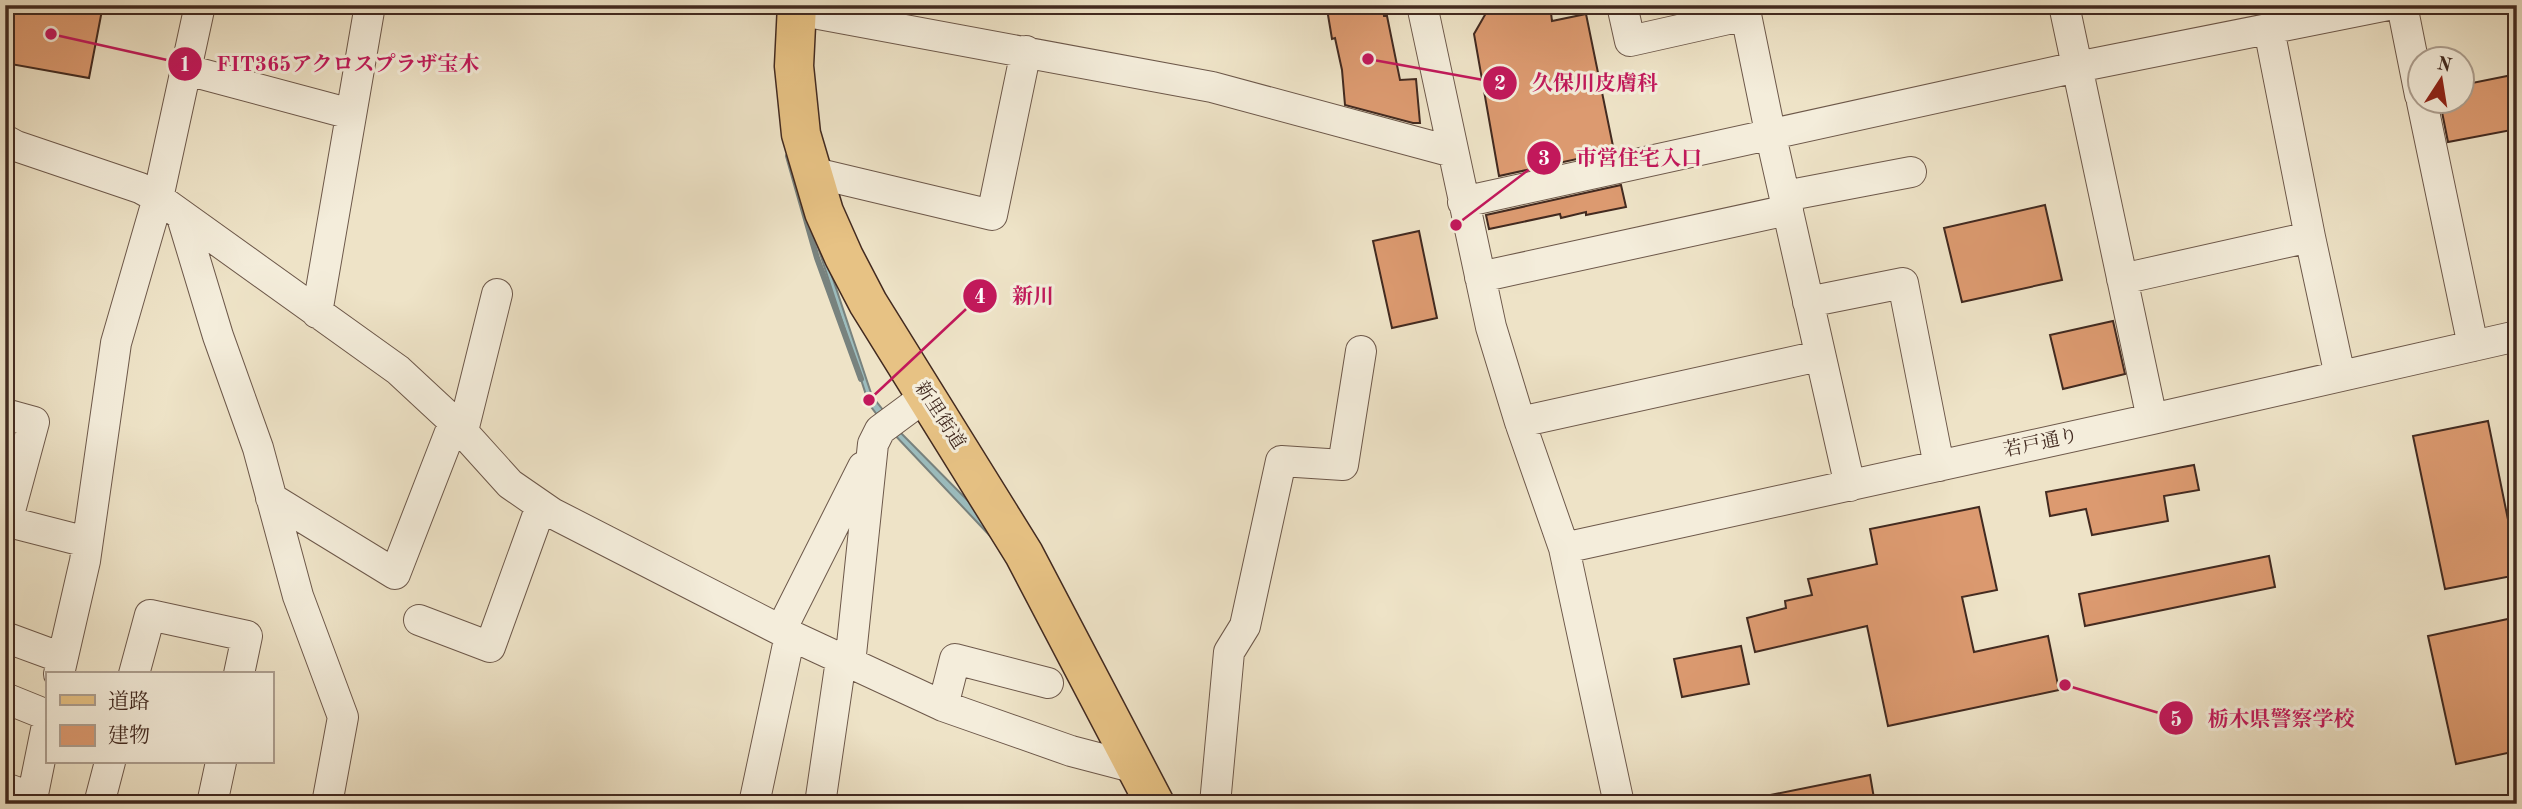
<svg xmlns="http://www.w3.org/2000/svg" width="2522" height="809" font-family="'Old Standard TT','Noto Serif JP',serif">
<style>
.water{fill:#9cbcbd;stroke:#78827e;stroke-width:2}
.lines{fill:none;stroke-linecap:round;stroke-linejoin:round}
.stream{stroke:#78827e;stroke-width:6}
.building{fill:#dc9a70;stroke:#422a20;stroke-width:2}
.minor-casing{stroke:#6d584a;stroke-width:32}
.major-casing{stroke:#422a20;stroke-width:41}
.minor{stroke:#f4eddb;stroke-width:30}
.major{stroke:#e7c284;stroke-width:38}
.labels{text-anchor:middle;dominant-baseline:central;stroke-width:6;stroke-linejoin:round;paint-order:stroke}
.street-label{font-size:19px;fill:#422a20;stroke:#f4eddb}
.leader{fill:none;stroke:#c2185b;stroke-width:2.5}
.callout-dot{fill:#c2185b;stroke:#f4eddb;stroke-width:2.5}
.mark-label{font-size:21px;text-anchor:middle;font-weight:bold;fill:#fff}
.callout-label{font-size:21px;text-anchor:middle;font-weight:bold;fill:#c2185b;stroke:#f4eddb;stroke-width:6;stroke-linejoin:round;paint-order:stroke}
</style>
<rect width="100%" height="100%" fill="#eee3c7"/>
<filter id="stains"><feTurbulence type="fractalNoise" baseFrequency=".00286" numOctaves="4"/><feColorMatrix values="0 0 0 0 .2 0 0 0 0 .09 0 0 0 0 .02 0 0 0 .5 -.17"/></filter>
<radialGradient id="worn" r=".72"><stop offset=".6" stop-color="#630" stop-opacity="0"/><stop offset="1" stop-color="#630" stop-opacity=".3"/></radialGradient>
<path class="water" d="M789,158L811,213L872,396L887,415L881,420L869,404Z
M895,427L989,522L993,539L891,431Z"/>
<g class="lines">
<path class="stream" d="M788,156L817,258L861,379"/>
</g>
<path class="building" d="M5,5H103L89,78L5,63Z
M1350,5H1383L1384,16H1387L1400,80L1416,79L1420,123H1413L1345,105L1342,70L1335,38L1332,39L1327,9Z
M1517,5H1550L1552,21L1586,14L1614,151L1499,176L1474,34L1486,13Z
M2517,74V129L2448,142L2440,102H2462V85Z
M1621,185L1626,207L1586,215V212L1561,218L1560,214L1489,229L1486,215Z
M2045,205L2062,280L1962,302L1944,228Z
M1419,231L1437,318L1392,328L1373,241Z
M2113,321L2125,374L2063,389L2050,335Z
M2488,421L2517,564V575L2445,589L2413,436Z
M2194,465L2199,490L2164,496L2168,521L2092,535L2086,509L2050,516L2046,492Z
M1979,507L1997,590L1962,597L1974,652L2048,636L2059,690L1888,726L1867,626L1755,652L1747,618L1786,608L1785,601L1812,595L1808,579L1877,564L1870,529Z
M2269,556L2275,587L2085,626L2079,594Z
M2517,617V751L2456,764L2428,636Z
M1741,646L1749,684L1682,697L1674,659Z
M1870,775L1875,804H1766L1765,796Z"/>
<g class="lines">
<g class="minor-casing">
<path id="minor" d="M1422,5L1491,327L1520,422L1564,548L1619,804
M1622,5L1630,41L1746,15
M1744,5L1770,132L1850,486
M2064,5L2152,419
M2402,5L2420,95
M797,10L1212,87L1453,152
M2269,29L2310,237L2340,376
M187,70L351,114
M2422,102L2473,346
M5,140L16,146L140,188L158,198L398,370L454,422L510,484L552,513L790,635L943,706L1071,751L1136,768
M811,172L992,215L1026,51
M1785,196L1911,172
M1463,202L2077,67L2388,5
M182,217L218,336L258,448L298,596L343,717L327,804
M1480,277L1788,210
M2122,279L2310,237
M1808,302L1903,283L1939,466
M317,313L370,5
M5,414L34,422L7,522
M1520,422L1819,356
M463,431L497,294
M271,498L395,574L454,422
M5,521L87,542
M1564,548L2152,419L2517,336
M419,620L490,647L541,506
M781,630L863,467
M5,637L62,658
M850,664L873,444L880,430L926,396
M59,674L85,561L116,343L158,198L200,5
M134,674L150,615L247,636L239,674
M5,698L47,715
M943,706L955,659L1048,683
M5,788L33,798
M31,804L47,725
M99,804L110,762
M212,804L221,762
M754,804L790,635
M820,804L841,660
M1215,804L1229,652L1245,626L1281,461L1343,465L1361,351"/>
</g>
<g class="major-casing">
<path id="major" d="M797,5L794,66L801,134L824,212L844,257L868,303L1024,554L1155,804"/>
</g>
<use href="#minor" class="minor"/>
<use href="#major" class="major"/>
</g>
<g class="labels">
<g class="street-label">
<text transform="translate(939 416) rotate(57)">新里街道</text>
<text transform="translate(2041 444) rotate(-12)">若戸通り</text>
</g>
</g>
<path class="leader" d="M51 34L185 64M1368 59L1500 83M1456 225L1544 158M869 400L980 296M2065 685L2176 718"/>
<g class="callout-dot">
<circle cx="51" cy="34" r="7"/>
<circle cx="1368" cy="59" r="7"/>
<circle cx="1456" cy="225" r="7"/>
<circle cx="869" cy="400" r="7"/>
<circle cx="2065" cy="685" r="7"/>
<circle cx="185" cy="64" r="18"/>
<circle cx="1500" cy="83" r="18"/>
<circle cx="1544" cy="158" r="18"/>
<circle cx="980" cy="296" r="18"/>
<circle cx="2176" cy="718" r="18"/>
</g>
<g class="mark-label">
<text x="185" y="71">1</text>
<text x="1500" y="90">2</text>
<text x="1544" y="165">3</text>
<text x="980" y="303">4</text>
<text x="2176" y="726">5</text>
</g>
<g class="callout-label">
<text x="348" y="71">FIT365アクロスプラザ宝木</text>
<text x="1595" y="90">久保川皮膚科</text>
<text x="1639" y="165">市営住宅入口</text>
<text x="1033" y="303">新川</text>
<text x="2281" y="726">栃木県警察学校</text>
</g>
<rect width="2522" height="809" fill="none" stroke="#eee3c7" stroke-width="28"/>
<rect x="7" y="7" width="2508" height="795" fill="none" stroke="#422a20" stroke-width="3.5"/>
<rect x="14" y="14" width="2494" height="781" fill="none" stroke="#422a20" stroke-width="2"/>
<rect x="46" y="672" width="228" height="91" fill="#f4eddb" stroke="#ad9f90" stroke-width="2"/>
<rect x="60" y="695" width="35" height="10" fill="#e7c284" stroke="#ad9f90" stroke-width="2"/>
<text x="108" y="708" font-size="21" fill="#422a20">道路</text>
<rect x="60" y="725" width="35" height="21" fill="#dc9a70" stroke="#ad9f90" stroke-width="2"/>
<text x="108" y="742" font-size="21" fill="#422a20">建物</text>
<g transform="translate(2441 80) rotate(12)"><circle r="33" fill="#f4eddb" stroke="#ad9f90" stroke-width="2"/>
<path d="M0-5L12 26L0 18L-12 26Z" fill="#8f2418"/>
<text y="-10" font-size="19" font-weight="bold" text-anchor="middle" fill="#422a20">N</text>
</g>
<rect width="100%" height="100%" filter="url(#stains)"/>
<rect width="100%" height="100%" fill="url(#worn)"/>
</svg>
